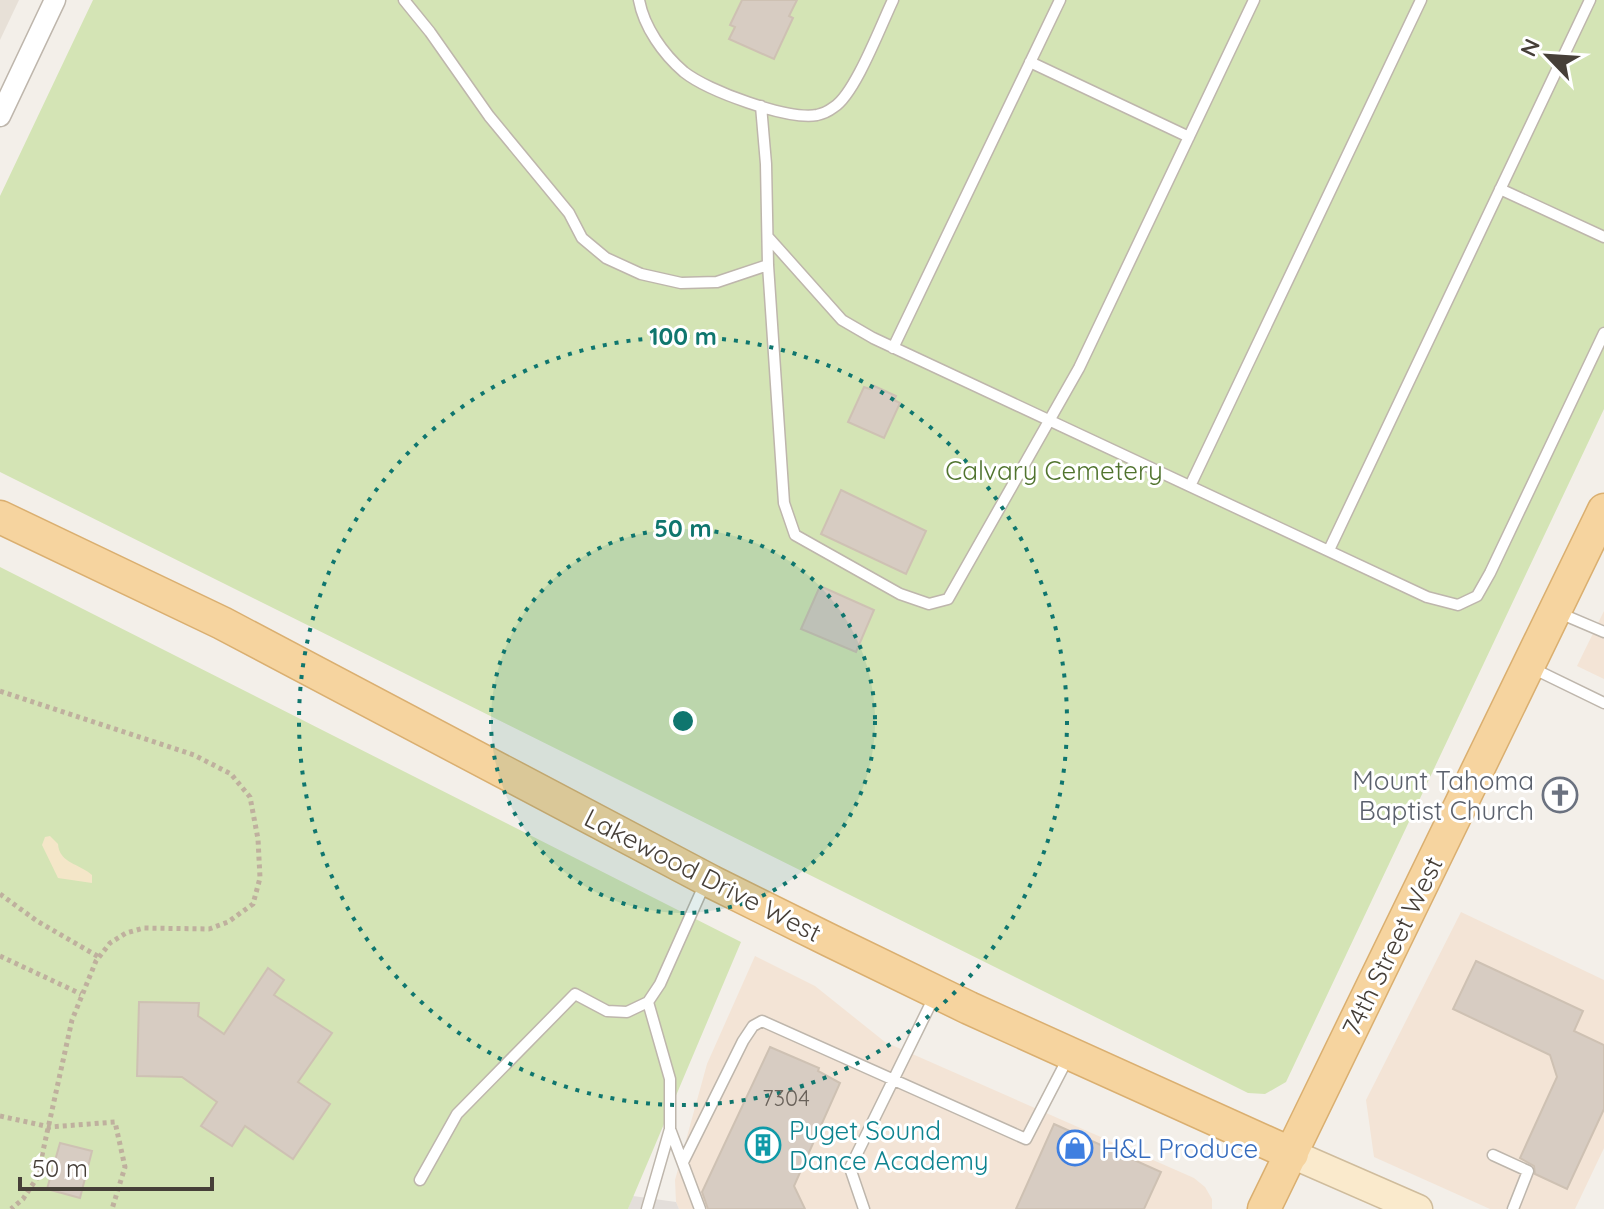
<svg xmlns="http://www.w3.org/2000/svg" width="1604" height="1209" font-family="Quicksand,sans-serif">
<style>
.residential{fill:#e7e0d7}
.commercial{fill:#f3e4d6}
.industrial{fill:#e3deda}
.green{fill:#d4e4b5}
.sand{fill:#f4e6c8}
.building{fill:#d7ccc2;stroke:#cec1b3;stroke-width:2}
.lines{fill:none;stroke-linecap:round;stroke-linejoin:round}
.lane-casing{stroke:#beb6ac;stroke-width:13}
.street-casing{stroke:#beb6ac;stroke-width:23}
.secondary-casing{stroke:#cfbc9c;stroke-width:31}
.primary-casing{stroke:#daaf70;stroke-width:35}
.path{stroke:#bfb09e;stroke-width:5;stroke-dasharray:4 4;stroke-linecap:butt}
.lane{stroke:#fff;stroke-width:10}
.street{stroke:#fff;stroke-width:20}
.secondary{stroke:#faeacc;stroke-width:28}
.primary{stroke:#f6d49f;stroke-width:32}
.ring{fill:none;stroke:#0f766e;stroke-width:4;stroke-dasharray:4 8}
.labels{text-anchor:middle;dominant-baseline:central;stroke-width:6;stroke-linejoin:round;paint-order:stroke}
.number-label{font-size:22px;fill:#6a625a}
.park-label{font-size:26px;fill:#51742f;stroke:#fff}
.worship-label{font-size:26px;fill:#5b616d;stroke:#fff;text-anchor:end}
.street-label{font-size:26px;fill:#463f38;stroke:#fff}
.culture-label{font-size:26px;fill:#0d838f;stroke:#fff;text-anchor:start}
.shop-label{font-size:26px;fill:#366cbe;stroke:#fff;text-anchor:start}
.centre{fill:#0f766e;stroke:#fff;stroke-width:4}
.ring-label{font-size:24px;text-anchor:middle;font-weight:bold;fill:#0f766e;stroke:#fff;stroke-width:6;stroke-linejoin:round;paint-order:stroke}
</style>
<rect width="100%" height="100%" fill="#f3efe9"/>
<path class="residential" d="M0,0H19L0,40Z"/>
<path class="commercial" d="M1604,611V679L1577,666Z
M1461,912L1604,980V1148L1575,1209H1490L1374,1157L1366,1100Z
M755,956L815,986L885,1042L1194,1178L1205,1187L1212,1199V1209H679L676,1202L675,1180L707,1064Z"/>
<path class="industrial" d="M633,1196L676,1202L679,1209H628Z"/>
<path class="green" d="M93,0H1604V409L1286,1082L1265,1094L1248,1093L0,472V196Z
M0,567L741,942L628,1209H0Z"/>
<path class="sand" d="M50,836L58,844C59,863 80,864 92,875V883L58,878L42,845L45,837Z"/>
<path class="building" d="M742,0H797L789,16L793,18L774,59L729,39L735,27L730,25Z
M872,385L896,396L894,400L900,403L884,438L848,422L864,387L870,389Z
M841,490L926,531L906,574L821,534Z
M820,586L874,610L856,652L801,629Z
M1476,961L1583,1011L1574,1031L1604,1045V1109L1567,1189L1535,1174L1534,1166L1520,1158L1557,1077L1550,1055L1453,1009Z
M268,968L284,980L274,995L332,1033L298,1082L330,1104L293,1159L245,1126L232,1146L201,1126L217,1102L182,1077L137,1076L139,1002L199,1003L198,1016L224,1034Z
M770,1047L819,1068L818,1071L840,1083L794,1186L805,1209H708L702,1192Z
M1054,1124L1161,1172L1144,1209H1016Z
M60,1143L92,1151L80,1198L47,1189Z"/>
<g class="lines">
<g class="lane-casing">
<path id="lane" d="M404,0L430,32L489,116L569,213L582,238L606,258L641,274L681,283L717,282L768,265
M639,0C644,27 663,54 684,72C708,91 787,120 817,115C822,114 830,110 834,107C855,94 881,25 893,0
M1030,62L1189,137
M761,106L766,164L768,265L784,503L795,535L900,594L929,604L948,599L1079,368L1254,0
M1500,189L1604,237
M768,237L842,320L873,338L1427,597L1458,605L1477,596L1490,573L1604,333
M893,348L1060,0
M1190,486L1421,0
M1329,550L1590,0
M1557,612L1604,632
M1530,667L1604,703
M670,1129L700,1209
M1493,1155L1528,1171L1513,1209
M683,1162L743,1041L753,1026L762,1021L1026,1139L1069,1056
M420,1180L457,1114L575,994L607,1011L627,1012L648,1002L660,984L706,881
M647,1209L670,1129V1079L648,1002
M864,1209L850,1168L934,997"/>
</g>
<g class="street-casing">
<path id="street" d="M0,116L55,0"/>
</g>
<g class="secondary-casing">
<path id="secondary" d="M1292,1154L1418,1209"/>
</g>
<g class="primary-casing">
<path id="primary" d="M0,517L222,623L712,882L829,940L969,1008L1292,1154
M1264,1209L1604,510"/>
</g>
<path class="path" d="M0,691L194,755L231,774L250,797L258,839L260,878L253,904L228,922L209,929L144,928L126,933L110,943L96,961L72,1020L37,1178L23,1199L11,1209
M0,894L37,921L99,957
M0,956L81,994
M0,1116L50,1127L115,1122L125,1167L112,1209"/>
<use href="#lane" class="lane"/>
<use href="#street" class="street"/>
<use href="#secondary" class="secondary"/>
<use href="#primary" class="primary"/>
</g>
<circle cx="683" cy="721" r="192" fill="#0f766e" fill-opacity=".12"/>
<g class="ring">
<circle cx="683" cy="721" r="192"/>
<circle cx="683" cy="721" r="384"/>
</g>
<defs>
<g id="church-ring" transform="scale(1.8)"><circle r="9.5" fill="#fff" stroke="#6b7280" stroke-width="1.5"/><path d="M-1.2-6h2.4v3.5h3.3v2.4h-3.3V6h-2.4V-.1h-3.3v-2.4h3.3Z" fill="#6b7280"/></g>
<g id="building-ring" transform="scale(1.8)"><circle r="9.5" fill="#fff" stroke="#0f9aa8" stroke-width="1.5"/><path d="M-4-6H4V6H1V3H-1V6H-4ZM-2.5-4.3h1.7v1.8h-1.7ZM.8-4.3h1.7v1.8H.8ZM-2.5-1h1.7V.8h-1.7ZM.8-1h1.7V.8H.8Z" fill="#0f9aa8"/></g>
<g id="shop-ring" transform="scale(1.8)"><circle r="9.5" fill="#fff" stroke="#3f7fe0" stroke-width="1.5"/><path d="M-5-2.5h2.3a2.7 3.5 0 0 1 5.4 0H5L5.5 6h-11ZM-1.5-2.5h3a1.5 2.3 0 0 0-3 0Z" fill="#3f7fe0"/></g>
</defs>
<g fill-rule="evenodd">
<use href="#church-ring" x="1560" y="795"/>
<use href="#building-ring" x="763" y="1145"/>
<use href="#shop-ring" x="1075" y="1148"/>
</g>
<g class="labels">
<g class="number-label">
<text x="786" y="1098">7304</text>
</g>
<g class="park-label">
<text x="1054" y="470">Calvary Cemetery</text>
</g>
<g class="worship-label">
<text x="1534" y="780">Mount Tahoma<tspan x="1534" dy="30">Baptist Church</tspan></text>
</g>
<g class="street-label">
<text transform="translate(703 875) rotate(27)">Lakewood Drive West</text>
<text transform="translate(1392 946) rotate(-64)">74th Street West</text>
</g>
<g class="culture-label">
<text x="789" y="1130">Puget Sound<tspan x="789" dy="30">Dance Academy</tspan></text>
</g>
<g class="shop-label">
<text x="1101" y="1148">H&amp;L Produce</text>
</g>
</g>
<circle cx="683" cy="721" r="12" class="centre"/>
<g class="ring-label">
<text x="683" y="345">100 m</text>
<text x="683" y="537">50 m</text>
</g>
<g transform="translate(1548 56) rotate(295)" stroke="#ffffff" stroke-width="6" paint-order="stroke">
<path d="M0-6L14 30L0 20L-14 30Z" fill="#463f38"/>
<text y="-12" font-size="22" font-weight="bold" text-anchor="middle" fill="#463f38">N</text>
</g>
<path d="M20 1177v12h192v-12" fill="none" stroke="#463f38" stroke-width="4"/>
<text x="32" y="1177" font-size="24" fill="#463f38" stroke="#ffffff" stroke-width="6" paint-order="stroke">50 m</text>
</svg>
